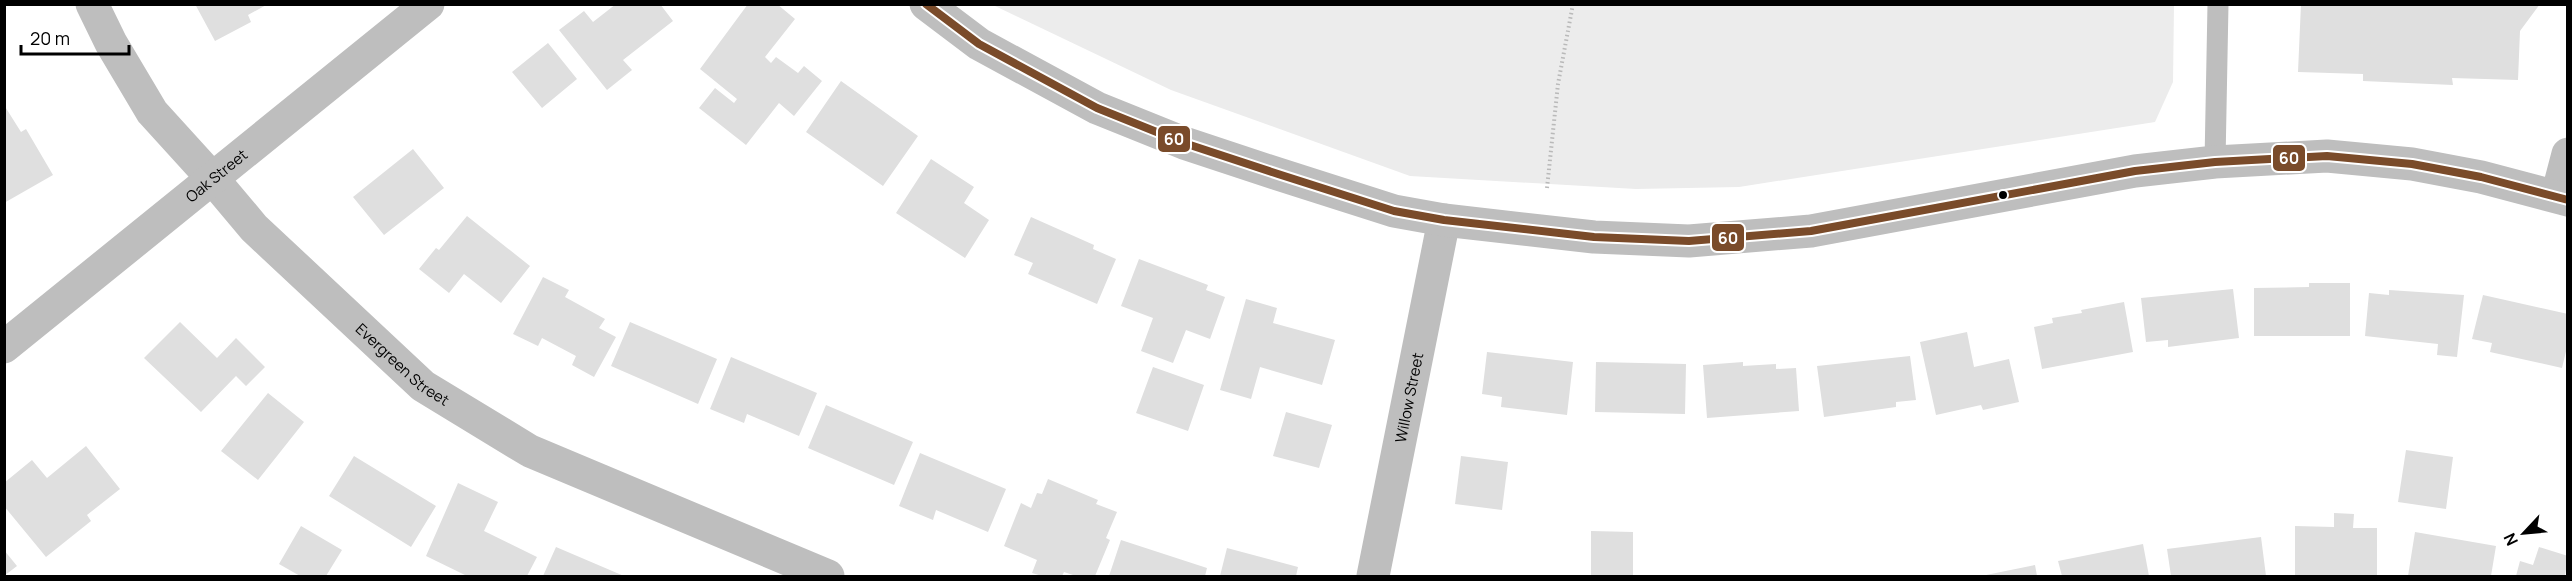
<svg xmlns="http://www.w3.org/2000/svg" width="2572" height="581" font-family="Manrope,sans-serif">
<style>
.green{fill:#ececec}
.building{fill:#dfdfdf}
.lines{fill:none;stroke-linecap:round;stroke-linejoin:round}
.path{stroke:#b9b9b9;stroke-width:4;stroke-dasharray:1.5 3;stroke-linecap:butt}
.service{stroke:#bebebe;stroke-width:21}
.minor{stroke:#bebebe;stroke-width:33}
.tertiary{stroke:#bebebe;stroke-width:33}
.bus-1-casing{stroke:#fff;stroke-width:12}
.bus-1{stroke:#7a4b2a;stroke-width:8}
.bus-dot{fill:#000;stroke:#fff;stroke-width:2}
.labels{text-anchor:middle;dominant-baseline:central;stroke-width:5;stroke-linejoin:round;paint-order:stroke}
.street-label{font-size:15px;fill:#000;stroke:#fff}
.line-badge{stroke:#fff;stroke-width:2}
.badge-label{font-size:16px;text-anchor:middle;font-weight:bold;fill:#fff}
</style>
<rect width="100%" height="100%" fill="#fff"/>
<path class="green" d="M993,5H2174L2173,82L2155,122L1739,187L1636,189L1410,176L1171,90Z"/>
<path class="building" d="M195,4H268L248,15L251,22L215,41Z
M616,4H660L673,21L623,60L632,70L607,90L559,30L584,11L593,22Z
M748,4H777L795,19L765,57L771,63L776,57L798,73L804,66L822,81L794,116L779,103L746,145L699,108L715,88L734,103L737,99L700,69Z
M2301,4H2540L2520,31L2518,80L2452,78L2453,85L2363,81V74L2298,72Z
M548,43L577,79L542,108L512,72Z
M841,81L918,136L883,186L806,132Z
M4,105L21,132L26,129L53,175L4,203Z
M413,149L444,188L384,235L353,197Z
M931,159L974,187L964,203L989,220L965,258L896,213Z
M467,216L530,266L501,303L464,274L449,293L419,269L436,248L439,250Z
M1031,217L1094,245L1093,249L1116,259L1097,304L1028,274L1033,263L1014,255Z
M1139,259L1208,285L1206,290L1225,297L1210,339L1186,330L1173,363L1141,351L1153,318L1121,306Z
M543,277L569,290L565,297L605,319L599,328L616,337L594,377L572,365L576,356L542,338L538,346L513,334Z
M2309,283H2350V336H2254V288L2309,287Z
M2233,289L2239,338L2168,347V340L2146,342L2141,298Z
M2389,290L2464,295L2457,357L2437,355L2438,344L2365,336L2369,293L2389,295Z
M2483,295L2568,314V343L2562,368L2490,352L2492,343L2472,339Z
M1246,299L1277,308L1273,323L1335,340L1322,385L1260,367L1251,399L1220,390Z
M2124,302L2133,352L2042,369L2034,327L2053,323L2052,318L2082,313L2081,310Z
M180,322L217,358L236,338L265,367L246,386L236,376L201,412L144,358Z
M630,322L717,359L698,404L611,366Z
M1967,332L1974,367L2009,359L2019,402L1983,410L1981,405L1936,415L1920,342Z
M1487,352L1573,362L1567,415L1501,407L1502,397L1482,394Z
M1910,356L1916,400L1896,402V407L1824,417L1817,366Z
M731,357L817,393L799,436L747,414L744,423L710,409Z
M1596,362L1686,364L1685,414L1595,412Z
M1743,362V366L1776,364V369L1796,368L1799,411L1707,418L1703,365Z
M1153,367L1204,385L1188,431L1136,413Z
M268,393L304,422L258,480L221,451Z
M826,405L913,442L894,485L808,448Z
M1286,412L1332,425L1319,468L1273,456Z
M86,446L120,489L87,515L91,521L46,557L4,506V483L32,460L47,478Z
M2406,450L2453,457L2446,509L2398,502Z
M920,453L1006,489L988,532L936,510L933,520L899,506Z
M354,456L436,506L411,547L329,496Z
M1461,456L1508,462L1502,510L1455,504Z
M1048,479L1098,500L1096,504L1117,512L1106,538L1110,540L1095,576H1076L1064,572L1062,576H1042L1032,573L1037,560L1004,546L1021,503L1031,508L1037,493L1042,494Z
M458,483L498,502L484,531L537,557L527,576H467L426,556Z
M2334,513L2354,514L2353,528H2377V576H2295V526L2334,527Z
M301,526L342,550L326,576H300L279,564Z
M1591,531L1633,532V575H1591Z
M2415,532L2496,546L2491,576H2408Z
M2261,537L2266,576H2171L2167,549Z
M1121,540L1207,568L1205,576H1109Z
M2143,544L2149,576H2062L2058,561Z
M556,547L624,576H543Z
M2539,547L2568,556L2565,576H2516L2520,561L2533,565Z
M1227,548L1298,567L1296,576H1220Z
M4,550L17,566L4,576Z
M2035,565L2037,576H1986V575Z"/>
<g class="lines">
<path class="path" d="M1547,188L1558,84L1573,4"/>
<path class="service" d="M2215,162L2218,4"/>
<g class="minor">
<path id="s1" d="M92,4L111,43L152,112L212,178L254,228L423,386L530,451L828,576"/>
<path d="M2557,196L2568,154"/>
<path id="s2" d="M1373,576L1444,220"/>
</g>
<g class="tertiary">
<path d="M926,4L979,44L1097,108L1184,143L1278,174L1394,211L1444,220L1594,237L1689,241L1811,231L2135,171L2215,162L2327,156L2412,164L2481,177L2568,200"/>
<path id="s3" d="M4,347L428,4"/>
</g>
<g class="bus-1-casing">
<path id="bus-1" d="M926,4L979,44L1097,108L1184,143L1278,174L1394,211L1444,220L1594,237L1689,241L1811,231L2135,171L2215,162L2327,156L2412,164L2481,177L2568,200"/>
</g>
<use href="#bus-1" class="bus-1"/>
</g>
<circle class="bus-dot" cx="2003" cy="195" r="5"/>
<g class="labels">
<g class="street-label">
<text stroke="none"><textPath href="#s3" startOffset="273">Oak Street</textPath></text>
<text stroke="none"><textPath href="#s1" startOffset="480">Evergreen Street</textPath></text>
<text stroke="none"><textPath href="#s2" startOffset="182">Willow Street</textPath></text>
</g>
</g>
<g class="line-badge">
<rect x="1157" y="125" width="34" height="28" rx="6" fill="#7a4b2a"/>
<rect x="2272" y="144" width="34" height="28" rx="6" fill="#7a4b2a"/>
<rect x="1711" y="223" width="34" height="29" rx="6" fill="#7a4b2a"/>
</g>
<g class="badge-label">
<text x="1174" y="145">60</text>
<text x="2289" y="164">60</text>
<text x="1728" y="244">60</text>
</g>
<rect width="2572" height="581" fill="none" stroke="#000000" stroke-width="12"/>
<g transform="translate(2524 533) rotate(244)" stroke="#ffffff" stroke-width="4.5" paint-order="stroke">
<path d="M0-4.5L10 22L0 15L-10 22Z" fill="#000000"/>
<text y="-9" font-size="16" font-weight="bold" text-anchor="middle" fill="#000000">N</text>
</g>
<path d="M21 45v9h108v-9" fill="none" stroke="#000000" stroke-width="3"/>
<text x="30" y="45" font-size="18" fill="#000000" stroke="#ffffff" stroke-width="4.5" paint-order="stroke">20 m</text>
</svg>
